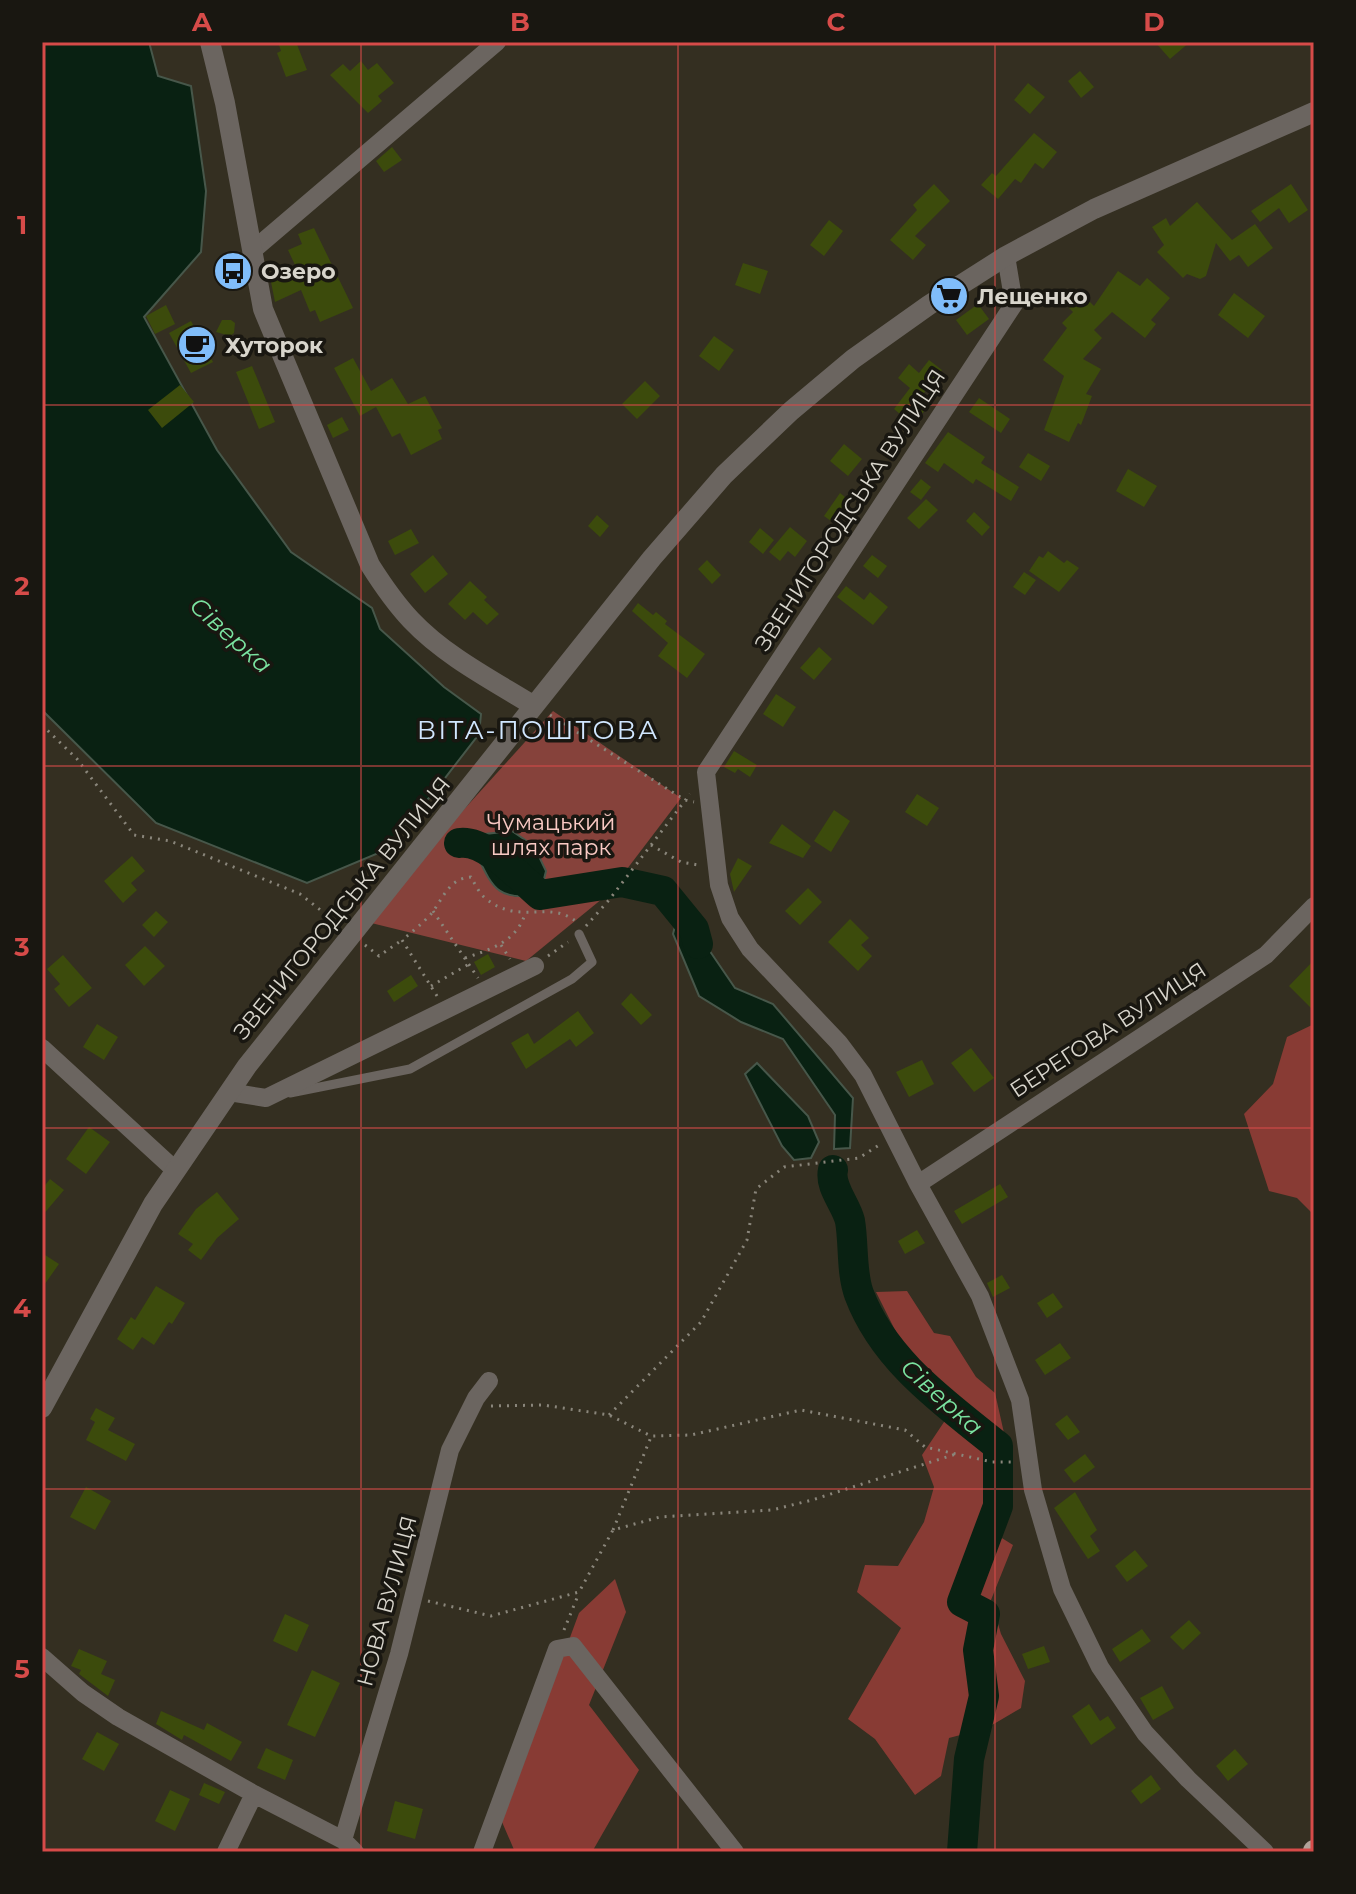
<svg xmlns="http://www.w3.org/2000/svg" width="1356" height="1894" font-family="Montserrat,sans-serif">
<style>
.green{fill:#86423b}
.forest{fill:#883b34}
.water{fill:#092112;stroke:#47574a;stroke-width:2}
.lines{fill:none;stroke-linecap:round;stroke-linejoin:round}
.river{stroke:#092112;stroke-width:30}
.building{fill:#3c4b0c}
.path{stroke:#8a867b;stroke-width:3;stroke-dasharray:2 6;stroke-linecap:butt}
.service{stroke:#6b6560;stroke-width:9}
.minor{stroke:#6b6560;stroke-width:18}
.tertiary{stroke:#6b6560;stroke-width:20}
.trunk{stroke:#b2a399;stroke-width:22}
.grid{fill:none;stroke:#d64b49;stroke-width:2;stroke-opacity:0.55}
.labels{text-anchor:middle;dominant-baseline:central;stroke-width:7;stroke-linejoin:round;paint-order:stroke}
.poi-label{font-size:22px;font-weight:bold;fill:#d8d5cc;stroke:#191711;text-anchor:start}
.street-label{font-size:22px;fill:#d8d5cc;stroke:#191711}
.park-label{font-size:22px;fill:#facac4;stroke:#191711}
.water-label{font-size:24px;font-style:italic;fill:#7ae3a0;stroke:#191711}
.quarter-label{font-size:26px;letter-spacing:2px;fill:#d1e7ff;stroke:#191711}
.neatline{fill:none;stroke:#d64b49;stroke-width:3}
.grid-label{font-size:26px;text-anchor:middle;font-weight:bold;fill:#d64b49}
</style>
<rect width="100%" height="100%" fill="#342f21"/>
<path class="green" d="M553,711L681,798L608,894L526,961L363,921Z"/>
<path class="forest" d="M1314,1024V1215L1297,1198L1269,1191L1244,1114L1273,1084L1287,1037Z
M907,1291L934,1333L950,1336L976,1377L995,1393L1004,1433L1008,1490L997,1535L1013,1545L991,1600L1001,1634L1025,1681L1021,1708L987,1728L949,1738L941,1776L915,1795L875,1739L848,1719L901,1628L857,1592L865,1565L898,1566L924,1522L934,1487L922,1455L944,1422L943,1384L903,1346L876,1292Z
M615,1579L626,1612L589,1705L639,1770L592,1852H515L502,1822L579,1613Z"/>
<path class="water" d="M42,42H149L158,76L191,86L206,191L201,252L144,317L217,450L291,552L372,608L380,629L444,687L481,714L479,734L435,791L381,852L307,883L156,823L42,710Z
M512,831L534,846L546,871L540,895C500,901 493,890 478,857L485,834Z
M691,904L709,935L705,944L735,988L773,1004L853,1098L850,1148L834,1149L835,1115L783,1039L741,1022L699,996L673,934L680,907Z
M757,1063L808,1116L819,1142L811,1158L794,1160L782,1146L745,1074Z"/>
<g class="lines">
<path class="river" d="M459,843C486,839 520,878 540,895L622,882L663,891L694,929L698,944
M833,1170C829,1187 846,1204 850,1221C854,1244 851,1272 859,1294C884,1361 945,1403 998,1446V1506L962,1602L985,1614L978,1650L984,1696L969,1759L962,1852"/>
</g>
<path class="building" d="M278,42H296L307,70L286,77L277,53L281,51Z
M1155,42H1190L1170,59Z
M361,61L368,70L377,63L394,83L378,96L382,101L368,113L330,75L343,64L350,71Z
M1080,71L1094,87L1081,98L1068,81Z
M1028,83L1045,97L1030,114L1014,100Z
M1034,133L1057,152L1043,169L1035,163L1021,183L1015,179L998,199L981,185L992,173L996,176Z
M392,147L402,160L384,172L376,161Z
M934,184L950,201L915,236L926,245L913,260L890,240L917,210L913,205Z
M1291,184L1308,210L1289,223L1279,208L1260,222L1251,211Z
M1197,202L1232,240L1255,224L1273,248L1248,267L1239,255L1230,261L1216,243L1206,276L1200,279L1187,274L1183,278L1157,252L1164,245L1152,227L1166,218L1170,226Z
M829,220L843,231L824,256L810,245Z
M314,228L353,308L320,322L315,310L310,312L301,290L275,302L270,277L295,265L288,250L302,244L298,234Z
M743,263L768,271L760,294L735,285Z
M1118,271L1140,286L1147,278L1170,298L1151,320L1156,324L1145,338L1112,312L1094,330L1102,338L1083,359L1101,369L1086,394L1092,396L1081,425L1078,423L1069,442L1044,430L1064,376L1043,360L1067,328L1062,323L1073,312L1069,308L1082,294L1094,306Z
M1234,293L1265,316L1248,338L1218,315Z
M978,304L989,319L967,335L956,320Z
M166,305L175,324L155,334L146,316Z
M222,320H231L235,323L234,333L230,336L216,332Z
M191,321L213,362L191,373L169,333Z
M714,336L734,350L719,371L699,356Z
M353,358L371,391L392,378L408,404L425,396L442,428L438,430L442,439L411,455L400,433L392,437L376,407L360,416L334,368Z
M929,360L942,370L920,398L929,405L913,425L894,409L910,388L898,378L909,364L919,373Z
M252,366L275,422L259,429L236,372Z
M645,381L660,396L637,419L622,404Z
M180,385L194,402L162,428L148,410Z
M979,398L1010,419L1001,433L969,412Z
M342,417L349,430L333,438L327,425Z
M948,432L985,457L981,463L1019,487L1011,501L976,479L973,484L944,463L938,472L925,463Z
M844,444L862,459L848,476L830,461Z
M1028,453L1050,466L1041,481L1019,467Z
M1128,469L1157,486L1144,507L1116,491Z
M921,479L931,487L921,500L910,492Z
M840,493L851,502L835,524L824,516Z
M926,499L938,510L919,529L907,518Z
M974,512L990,527L982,536L966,521Z
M597,515L609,526L600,537L588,526Z
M790,527L807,541L795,557L788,551L780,561L769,552Z
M760,528L774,540L763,554L749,542Z
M411,529L419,543L395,555L388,541Z
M1048,551L1064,563L1067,560L1079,568L1059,592L1029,571L1039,556L1043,558Z
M433,555L448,574L425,593L410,574Z
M872,555L887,566L878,578L863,566Z
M707,560L721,575L712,584L698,569Z
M1024,572L1036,580L1025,595L1013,587Z
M470,581L487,597L484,600L499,614L487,625L473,612L465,620L448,604Z
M846,586L864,600L870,592L888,607L873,625L837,597Z
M638,603L653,615L656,612L667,621L665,624L705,654L687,678L658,656L668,643L632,611Z
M819,647L832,659L814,680L800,668Z
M776,694L796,707L783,727L763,714Z
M734,751L757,765L750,777L738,769L735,773L724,767Z
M917,794L939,808L927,826L905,812Z
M834,810L850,821L831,852L814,841Z
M782,824L811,846L803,858L769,843Z
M132,856L145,871L131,883L137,890L123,903L104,881Z
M738,858L752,866L734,892L730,874Z
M808,888L822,902L800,925L785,911Z
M156,911L168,922L154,937L142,925Z
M850,919L869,938L861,945L872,956L858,971L828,942Z
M145,946L165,966L144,986L125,965Z
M488,954L495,967L481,975L474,962Z
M63,955L92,988L69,1007L54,989L60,984L47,969Z
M1314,960V1011L1289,986Z
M411,975L418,986L394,1002L387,991Z
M631,993L652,1015L641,1025L621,1004Z
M578,1011L594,1033L576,1047L570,1039L526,1069L511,1043L528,1033L534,1044Z
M97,1024L118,1037L104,1060L83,1047Z
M971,1048L994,1078L974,1092L951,1063Z
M922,1060L934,1084L909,1097L896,1072Z
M89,1127L110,1142L86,1174L66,1159Z
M50,1179L64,1190L42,1216V1189Z
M1000,1184L1008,1197L962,1224L954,1211Z
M217,1192L239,1219L217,1238L201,1260L188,1250L193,1244L178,1234L196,1209Z
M917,1230L925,1243L905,1254L898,1241Z
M42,1253L59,1264L42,1288Z
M1002,1275L1010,1288L993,1297L987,1283Z
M156,1286L185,1303L172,1324L169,1322L154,1345L142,1337L133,1350L117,1339L131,1317L135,1320Z
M1053,1293L1063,1307L1047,1318L1037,1303Z
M1060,1343L1071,1358L1045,1375L1035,1360Z
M96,1408L115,1418L108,1430L135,1444L126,1461L86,1440L95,1422L90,1419Z
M1067,1415L1080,1432L1068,1440L1055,1424Z
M1085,1454L1095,1467L1074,1483L1064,1470Z
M86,1487L111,1501L95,1530L70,1517Z
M1075,1492L1097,1530L1090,1536L1100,1551L1088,1559L1054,1508Z
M1135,1550L1148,1566L1127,1582L1115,1566Z
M285,1614L309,1625L297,1652L273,1641Z
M1189,1620L1201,1633L1183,1650L1170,1637Z
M1142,1629L1151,1641L1120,1662L1112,1649Z
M1044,1646L1050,1662L1028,1669L1022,1654Z
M79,1649L107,1661L101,1674L115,1680L108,1696L79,1674L81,1670L71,1666Z
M312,1670L340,1683L315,1737L287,1725Z
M1162,1686L1174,1708L1153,1720L1140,1698Z
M1089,1704L1100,1721L1108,1716L1116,1728L1091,1745L1072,1716Z
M161,1711L204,1730L207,1723L242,1742L231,1761L184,1735L182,1740L156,1724Z
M97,1732L119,1744L104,1771L82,1759Z
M266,1748L293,1760L285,1780L257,1768Z
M1235,1749L1248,1764L1228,1781L1216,1766Z
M1151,1775L1161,1789L1141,1804L1131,1791Z
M204,1783L225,1792L219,1804L199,1795Z
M170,1790L190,1799L175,1831L155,1821Z
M395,1801L423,1809L415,1839L387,1831Z"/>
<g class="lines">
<path class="path" d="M550,715L685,800L694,802
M42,725L77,759L134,835L170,841L300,894L337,923
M651,845L681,862L698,865
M433,911L478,978
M586,926L609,900L690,794
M365,945L379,956L402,940
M501,945L510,959
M548,956L568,942
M465,958C491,949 516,942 525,914
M431,986L469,964
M437,996L402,940C412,932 423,923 431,914C443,899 449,878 471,877C475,884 479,893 485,898C520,927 549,898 578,923
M491,1406L543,1405L609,1415L651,1436L691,1435L801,1410L905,1430L925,1447L992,1462H1013
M609,1415L701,1322L747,1240L756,1189L784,1167L859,1158L879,1145
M613,1530L651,1437
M428,1601L491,1616L579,1592L613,1530L660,1517L772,1510L812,1500L956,1454
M564,1630L579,1593"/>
<path class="service" d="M290,1093L410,1069L572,979L592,962L579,934"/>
<path class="minor" d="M252,251L497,42
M1006,256L1014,304L706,772L719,885L730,918L750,949L839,1043L863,1075L918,1184L980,1296L1020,1400L1033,1490L1062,1589L1100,1667L1145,1733L1188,1779L1265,1852
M42,1048L175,1170
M229,1092L266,1098L535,966
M918,1184L1266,955L1314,906
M42,1657L83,1693L118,1717L254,1794L343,1840L355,1852
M343,1840L399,1654L450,1450L476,1398L489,1381
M226,1852L254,1794
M482,1852L557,1649L573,1646L735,1852"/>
<path class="tertiary" d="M210,42L225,103L263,309L370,565C382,584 395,603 411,620C445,656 492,680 534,706
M42,1408L153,1204L247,1066L652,558L724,475L791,411L853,359L929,305L1006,256L1094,209L1314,112"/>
<path class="trunk" d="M1314,1852V1851"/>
</g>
<path class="grid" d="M361,42V1852M678,42V1852M995,42V1852M42,405H1314M42,766H1314M42,1128H1314M42,1489H1314"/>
<defs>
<g id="bus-disc" transform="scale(2)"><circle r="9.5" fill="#80bdfa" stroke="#191711"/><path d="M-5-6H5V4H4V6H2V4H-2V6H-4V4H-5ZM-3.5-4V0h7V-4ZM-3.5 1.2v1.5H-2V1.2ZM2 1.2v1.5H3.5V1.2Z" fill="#111"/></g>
<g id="supermarket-disc" transform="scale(2)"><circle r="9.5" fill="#80bdfa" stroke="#191711"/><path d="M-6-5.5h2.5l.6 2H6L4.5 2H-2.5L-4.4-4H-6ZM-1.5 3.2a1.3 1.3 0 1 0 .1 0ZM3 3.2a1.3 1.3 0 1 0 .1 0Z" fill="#111"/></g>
<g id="cafe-disc" transform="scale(2)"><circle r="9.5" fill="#80bdfa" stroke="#191711"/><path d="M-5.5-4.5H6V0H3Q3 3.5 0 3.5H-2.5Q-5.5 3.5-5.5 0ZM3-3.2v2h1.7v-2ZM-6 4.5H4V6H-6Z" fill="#111"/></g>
</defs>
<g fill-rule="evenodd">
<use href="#bus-disc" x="233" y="271"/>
<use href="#supermarket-disc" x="949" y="296"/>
<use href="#cafe-disc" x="197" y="345"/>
</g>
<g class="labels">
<g class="poi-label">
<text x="261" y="271">Озеро</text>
<text x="977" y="296">Лещенко</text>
<text x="225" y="345">Хуторок</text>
</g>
<g class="street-label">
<text transform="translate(850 510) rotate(-57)">ЗВЕНИГОРОДСЬКА ВУЛИЦЯ</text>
<text transform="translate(342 908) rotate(-51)">ЗВЕНИГОРОДСЬКА ВУЛИЦЯ</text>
<text transform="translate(1108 1030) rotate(-33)">БЕРЕГОВА ВУЛИЦЯ</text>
<text transform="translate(387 1601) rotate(-75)">НОВА ВУЛИЦЯ</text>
</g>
<g class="park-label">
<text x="551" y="822">Чумацький<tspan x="551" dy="25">шлях парк</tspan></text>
</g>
<g class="water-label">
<text transform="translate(231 635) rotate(42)">Сіверка</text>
<text transform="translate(942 1397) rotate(42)">Сіверка</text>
</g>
<g class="quarter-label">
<text x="538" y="730">ВІТА-ПОШТОВА</text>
</g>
</g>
<rect width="1356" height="1894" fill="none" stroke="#191711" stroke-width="88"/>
<rect x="44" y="44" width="1268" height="1806" class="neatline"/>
<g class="grid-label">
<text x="202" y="31">A</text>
<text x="520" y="31">B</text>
<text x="836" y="31">C</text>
<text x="1154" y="31">D</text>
<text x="22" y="234">1</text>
<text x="22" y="595">2</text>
<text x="22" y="956">3</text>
<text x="22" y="1317">4</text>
<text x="22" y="1678">5</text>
</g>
</svg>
